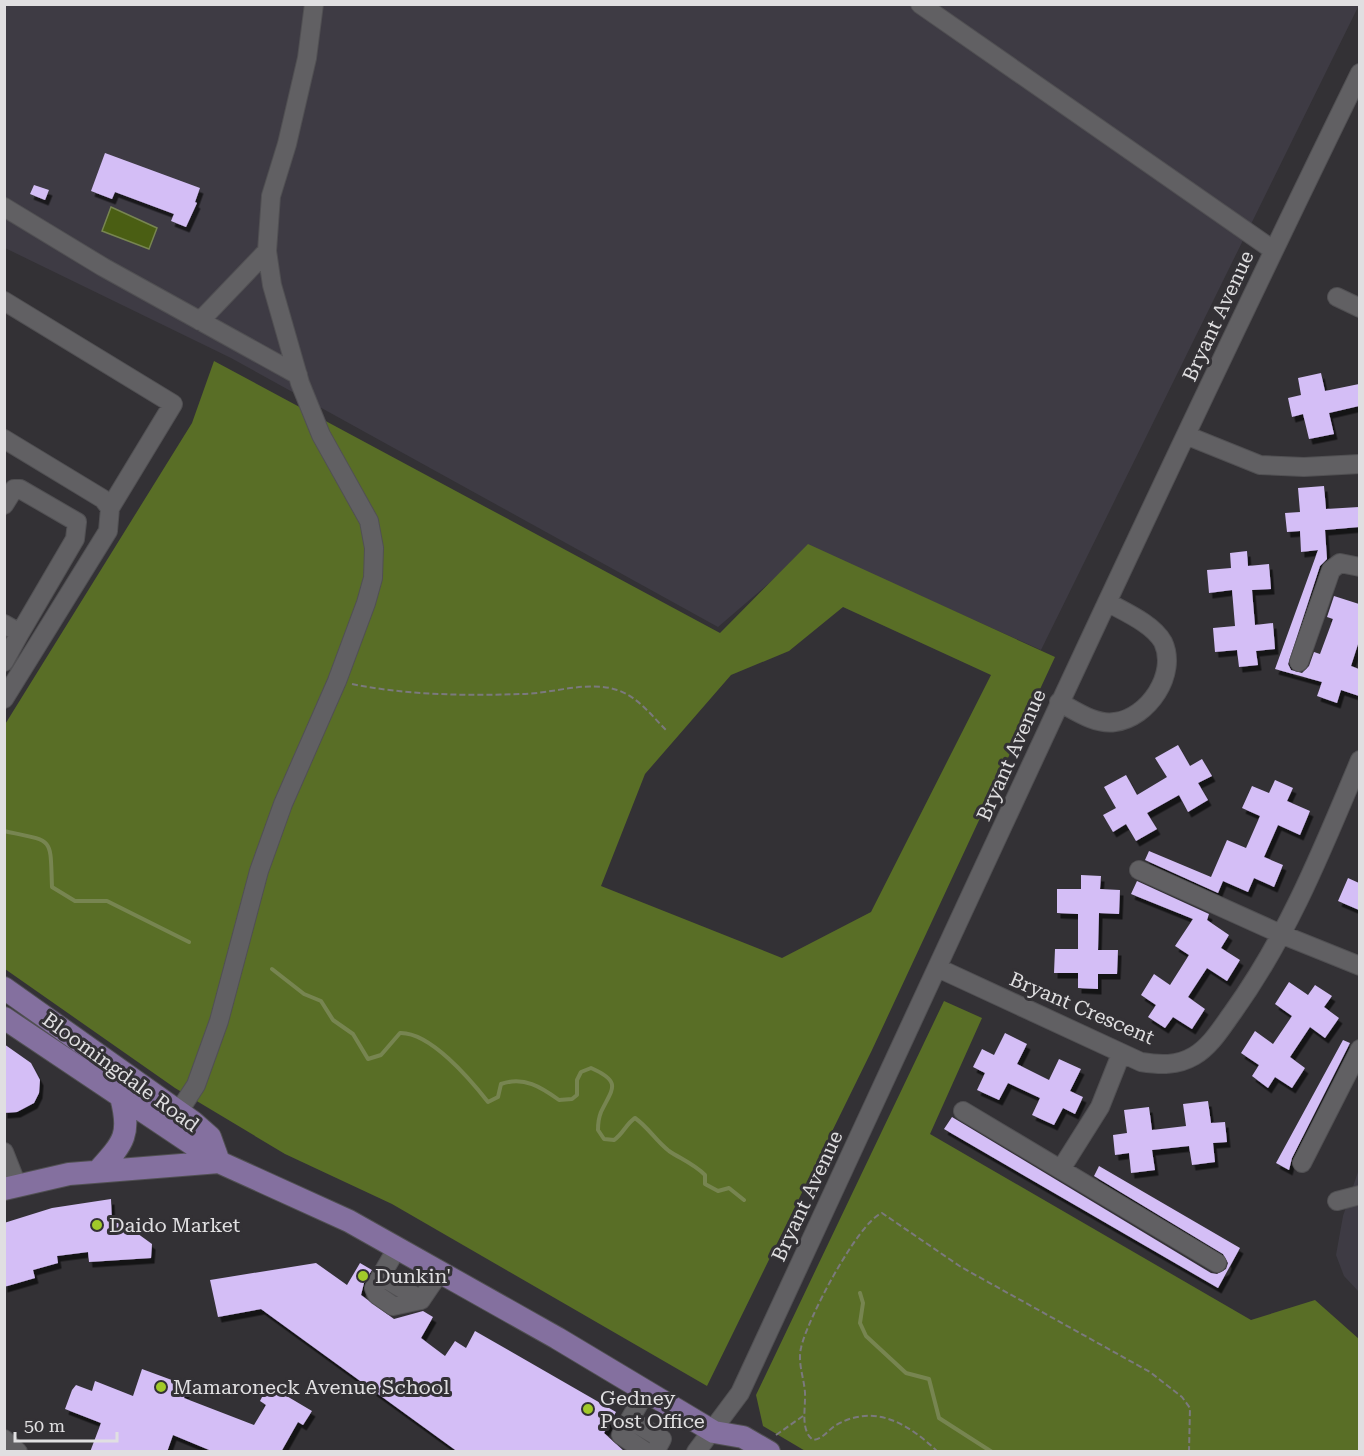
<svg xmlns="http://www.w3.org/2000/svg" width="1364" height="1456" font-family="'Roboto Serif',serif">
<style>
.built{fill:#3e3b44}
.forest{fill:#596e26;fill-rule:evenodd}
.water{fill:#4a5e13;stroke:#778551;stroke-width:1.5}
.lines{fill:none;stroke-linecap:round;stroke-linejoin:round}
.stream{stroke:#778551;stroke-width:4}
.building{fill:#d4bef6;filter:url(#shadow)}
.minor-casing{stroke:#515053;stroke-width:20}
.major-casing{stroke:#515053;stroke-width:24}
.path{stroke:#7b797d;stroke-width:2;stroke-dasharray:6 3;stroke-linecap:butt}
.minor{stroke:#616063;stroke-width:18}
.major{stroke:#84709f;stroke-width:22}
.poi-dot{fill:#a1c92a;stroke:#333135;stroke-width:2}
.labels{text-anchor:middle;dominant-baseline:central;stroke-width:6;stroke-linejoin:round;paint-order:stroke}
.street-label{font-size:20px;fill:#e0dfe1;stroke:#333135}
.poi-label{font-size:20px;fill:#e0dfe1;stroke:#333135;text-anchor:start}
</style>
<defs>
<filter id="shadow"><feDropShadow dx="3.5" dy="5.5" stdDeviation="0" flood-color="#0009"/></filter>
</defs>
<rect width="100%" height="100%" fill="#333135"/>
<path class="built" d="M4,5H1359L1041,650L811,547L718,627L231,358L5,248Z
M1359,1169V1292L1344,1276L1336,1255L1343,1216Z"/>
<path class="forest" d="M214,361L720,633L808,544L1055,657L872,1050L707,1386L392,1204L285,1154L175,1088L5,969L4,726L192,423ZM843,607L991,675L871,912L782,958L601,886L645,774L731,675L789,651Z
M944,1001L982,1018L930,1134L1251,1320L1315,1300L1359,1339V1451L807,1452L763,1426L756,1395Z"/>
<path class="water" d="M111,207L157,228L149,249L102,231Z"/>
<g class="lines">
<path class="stream" d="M4,831C55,842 50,836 52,887L75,901H107L189,942
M272,969L304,994L321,1001L333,1020L353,1034L368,1059L381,1055L400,1033C430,1032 470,1079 488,1102L498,1097L501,1084C524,1076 541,1087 559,1100L572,1099L577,1095V1080L581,1072L591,1068C623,1082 612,1089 601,1112C599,1117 598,1124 598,1130L604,1139L614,1140C623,1134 626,1124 635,1118C649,1128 655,1140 669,1151C681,1159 694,1164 705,1175V1184L718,1191L729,1188L744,1200
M860,1293L863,1303L860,1323L866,1336L906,1373L929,1379L939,1418L992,1452"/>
</g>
<path class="building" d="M105,153L200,188L195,202L197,203L186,227L171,221L174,214L115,192L112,199L91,191Z
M34,185L49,190L45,200L30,194Z
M1321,373L1325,391L1359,384V406L1329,413L1334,434L1309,439L1303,414L1292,417L1288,398L1301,395L1298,378Z
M1324,486L1326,509L1359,507V527L1325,530L1327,559L1320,566L1288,664L1291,670L1302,673L1309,666L1314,652L1320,654L1333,619L1327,617L1334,596L1359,604V641L1351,666L1359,669V696L1341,690L1337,703L1317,696L1322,682L1275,669L1318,550L1301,552L1300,531L1287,532L1285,513L1300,512L1298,488Z
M1247,551L1248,566L1269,564L1271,589L1252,590L1255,625L1273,623L1275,649L1256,651L1258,665L1239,667L1237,650L1215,652L1213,628L1235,626L1232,590L1209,593L1207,570L1231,568L1230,553Z
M1178,745L1190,766L1202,759L1212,776L1198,783L1208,800L1188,812L1179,795L1147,813L1157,829L1136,841L1126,824L1113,832L1103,815L1116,808L1104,787L1126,775L1137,795L1167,777L1155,758Z
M1275,780L1293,788L1287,801L1310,811L1300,835L1278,825L1264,857L1283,865L1274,887L1254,878L1248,892L1223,881L1218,893L1145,860L1149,851L1211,877L1227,840L1246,848L1260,816L1242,808L1252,786L1269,793Z
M1081,875L1101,876L1100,889L1120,890L1119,914L1099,913L1098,950H1118L1117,974H1098V989L1078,988V973H1054L1055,949H1078V914L1057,913V889H1081Z
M1348,878L1359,883V910L1338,901Z
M1137,881L1209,914L1207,920L1229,935L1221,948L1240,960L1227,981L1207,968L1188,997L1205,1009L1192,1029L1173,1017L1165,1028L1148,1017L1156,1005L1141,995L1154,974L1170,985L1189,955L1175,946L1193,919L1131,894Z
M1289,982L1308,995L1315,985L1332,996L1324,1007L1339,1018L1325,1038L1310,1027L1290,1057L1305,1068L1292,1088L1275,1077L1268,1088L1252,1076L1259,1065L1241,1053L1255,1031L1273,1044L1292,1016L1275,1004Z
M1005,1033L1027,1044L1017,1064L1049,1080L1059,1059L1081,1069L1070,1091L1083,1097L1075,1114L1063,1108L1054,1125L1032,1115L1040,1098L1008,1083L999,1100L977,1090L985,1073L973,1067L982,1049L994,1055Z
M1343,1040L1350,1043L1292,1158L1289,1170L1276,1163Z
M4,1044L31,1063L40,1080L39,1093L34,1103L17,1112L4,1113Z
M1208,1101L1211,1123L1225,1122L1227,1142L1213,1143L1215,1162L1192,1165L1189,1146L1152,1150L1155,1170L1131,1173L1129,1153L1115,1155L1113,1135L1127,1133L1124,1110L1149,1107L1152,1130L1186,1126L1183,1104Z
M952,1117L1211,1273L1217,1274L1226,1269L1228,1263L1223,1254L1094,1176L1099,1166L1240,1248L1218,1288L944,1129Z
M111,1199L112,1223H123L152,1244L151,1258L89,1262L88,1252L57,1256L58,1263L33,1270L35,1278L4,1287V1223L52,1208Z
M316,1263L347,1285L360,1263L372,1270L364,1283L361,1295L394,1319L423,1311L433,1317L421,1338L445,1356L455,1341L466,1348L475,1331L616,1412L604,1433L625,1452H458L261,1309L218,1317L210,1280Z
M142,1369L188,1386L184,1398L254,1425L266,1405L260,1401L268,1385L312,1411L303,1425L298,1422L281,1452H214L173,1435L167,1452H90L101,1423L65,1409L72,1390L76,1385L92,1391L95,1381L133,1396Z"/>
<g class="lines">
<g class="minor-casing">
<path id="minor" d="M920,4L1273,250
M4,207L103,267L298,375
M1337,297L1360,308
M4,301L173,404L110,508
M200,321L267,251
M1188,436L1260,465L1304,467L1360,464
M4,439L103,499L110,508L108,531L4,699
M4,505L14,489H20L77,522L75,539L20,633
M4,624L20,633L4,662
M1299,662L1331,570L1340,563L1360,567
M1059,702C1076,711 1095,725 1115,722C1148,718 1178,674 1163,642C1153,624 1125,612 1107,602
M1139,870L1283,935L1360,966
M938,968L1141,1062C1160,1065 1177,1066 1194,1056C1211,1046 1222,1027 1233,1012C1289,934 1323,848 1360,760
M179,1111L196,1085L219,1021L259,871L283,804L337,681L366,603L373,578L374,548L369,521L321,435L300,383L272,285L267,251L271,196L287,144L307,58L314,4
M963,1111L1217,1263
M4,1152L17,1185
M1302,1163L1360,1049
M1061,1169L1100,1107L1121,1054
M1337,1201L1360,1195
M397,1248L374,1288L377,1295L393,1306L421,1300L440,1272
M381,1276L421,1300
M646,1391L621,1435L646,1452
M630,1420L662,1439L655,1452
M4,1439L18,1452
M696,1452L740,1393C945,952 1146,510 1360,73"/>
</g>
<g class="major-casing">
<path id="major" d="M4,988L193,1122L210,1137L219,1162
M4,1018L219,1162L349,1221L557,1338L714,1432L743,1437L769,1452
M98,1171C124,1142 131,1135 121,1097
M4,1189L69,1174L219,1162"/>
</g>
<path class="path" d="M352,684C406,695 466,696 521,694C551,694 588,680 617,690C637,696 652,716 666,730
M776,1435L803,1416
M938,1452C909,1424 875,1403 836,1425C828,1430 823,1439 813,1440C801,1431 805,1412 805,1398C806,1382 797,1365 801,1348C806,1322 858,1222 882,1213L961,1267L1150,1372L1182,1397L1190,1408L1189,1452"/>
<use href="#minor" class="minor"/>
<use href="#major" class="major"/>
</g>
<g class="poi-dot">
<circle cx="97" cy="1225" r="6"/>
<circle cx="363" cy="1276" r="6"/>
<circle cx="161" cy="1387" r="6"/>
<circle cx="588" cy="1409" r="6"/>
</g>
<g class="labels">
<g class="street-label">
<text transform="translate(1218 316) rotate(-65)">Bryant Avenue</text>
<text transform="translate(1011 755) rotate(-66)">Bryant Avenue</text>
<text transform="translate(1082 1008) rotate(23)">Bryant Crescent</text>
<text transform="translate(121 1072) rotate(36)">Bloomingdale Road</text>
<text transform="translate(807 1196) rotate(-65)">Bryant Avenue</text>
</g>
<g class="poi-label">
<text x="109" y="1225">Daido Market</text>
<text x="375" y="1276">Dunkin'</text>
<text x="173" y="1387">Mamaroneck Avenue School</text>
<text x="600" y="1398">Gedney<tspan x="600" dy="23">Post Office</tspan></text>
</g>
</g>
<rect width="1364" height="1456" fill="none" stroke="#e0dfe1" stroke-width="12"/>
<path d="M15 1432v9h102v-9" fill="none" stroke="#e0dfe1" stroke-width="3"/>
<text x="24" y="1432" font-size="18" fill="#e0dfe1" stroke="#333135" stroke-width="4.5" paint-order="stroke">50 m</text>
</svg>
